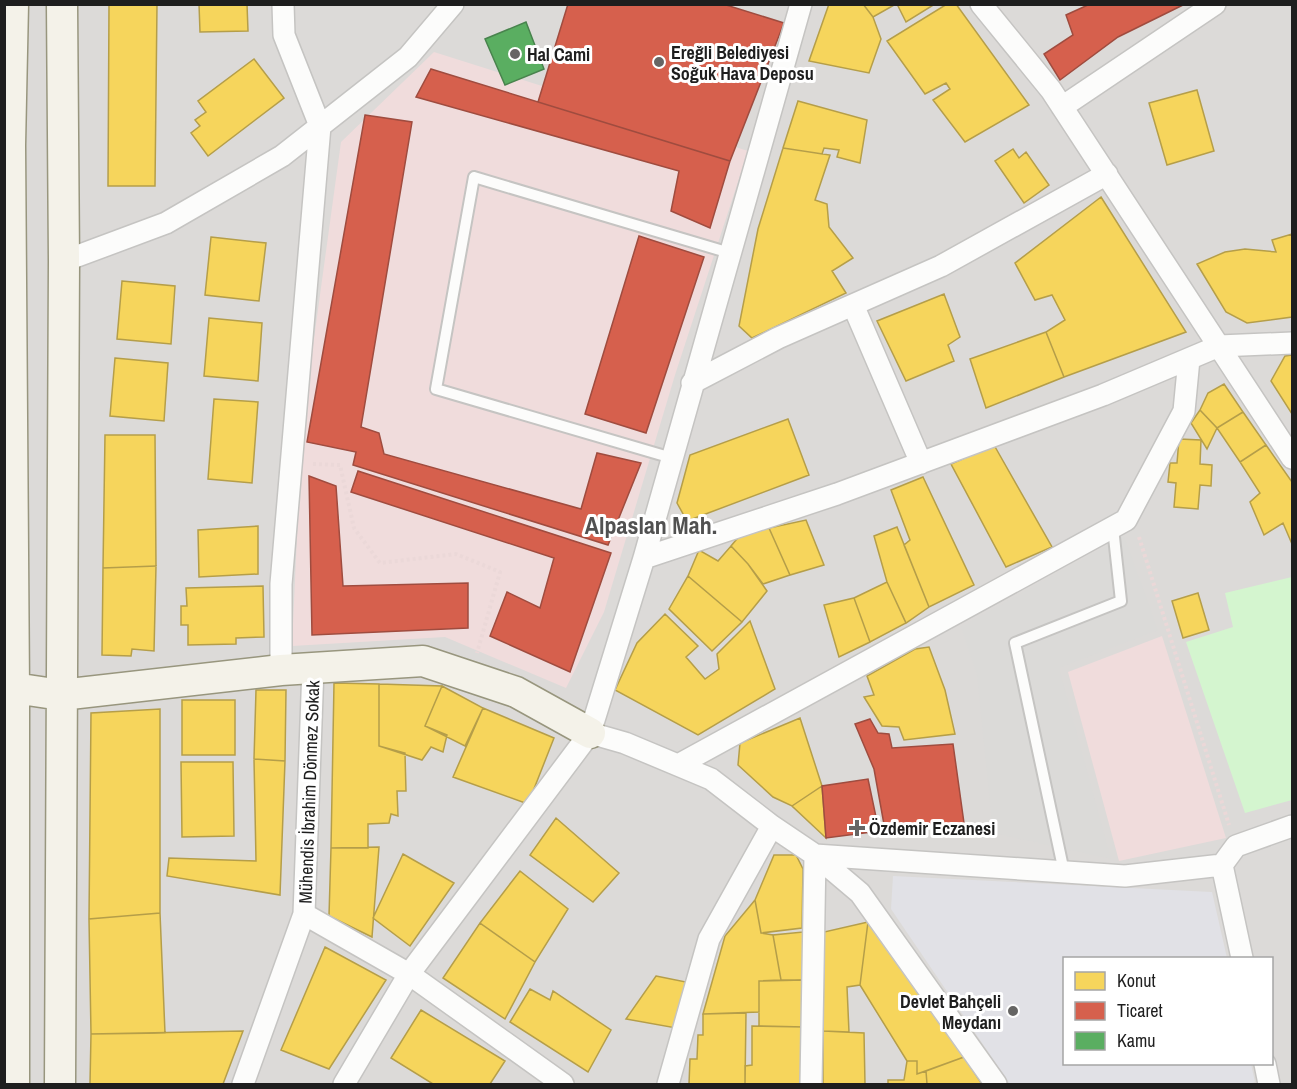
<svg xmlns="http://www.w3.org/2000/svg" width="1297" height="1089" font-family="'Archivo Narrow',sans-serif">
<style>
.residential{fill:#dcdad8;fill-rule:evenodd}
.commercial{fill:#f0dcdc}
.religious{fill:#dbdad8}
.park{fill:#d4f5cf}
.plaza{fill:#e1e1e6}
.homes{fill:#f6d55c;stroke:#b59e49;stroke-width:1.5}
.shops{fill:#d6604d;stroke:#9f4c3f;stroke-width:1.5}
.public{fill:#5aae61;stroke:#48834d;stroke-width:1.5}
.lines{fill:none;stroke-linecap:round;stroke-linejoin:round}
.lane-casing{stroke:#c5c4c2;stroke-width:14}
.street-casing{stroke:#c5c4c2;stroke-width:24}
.secondary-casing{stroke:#98967e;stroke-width:33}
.path{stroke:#ebd8d8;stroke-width:4;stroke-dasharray:3 3;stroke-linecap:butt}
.lane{stroke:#fcfcfb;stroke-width:10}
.street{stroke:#fcfcfb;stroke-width:21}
.secondary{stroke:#f4f2e9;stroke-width:30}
.poi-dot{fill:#666564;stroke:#fff;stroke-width:2}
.labels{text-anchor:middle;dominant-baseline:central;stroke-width:6;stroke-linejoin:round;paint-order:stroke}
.poi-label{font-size:18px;font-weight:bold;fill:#1e1e1e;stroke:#fff;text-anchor:start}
.street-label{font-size:18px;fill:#1e1e1e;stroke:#fff}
.district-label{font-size:24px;font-weight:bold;fill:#515151;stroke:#fff}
</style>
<rect width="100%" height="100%" fill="#edeae6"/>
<path class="residential" d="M5,5H1292V1084H5ZM1064,958H1272V1064H1064Z"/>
<path class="commercial" d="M434,52L748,151L675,375L604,612L566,688L445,637L292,646L302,426L341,142Z
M1162,636L1226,838L1119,861L1068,672Z"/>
<path class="religious" d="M1124,536L1158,630L1059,668L1111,859L993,833L977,675L961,627Z"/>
<path class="park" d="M1292,577V800L1245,813L1186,642L1233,627L1225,593Z"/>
<path class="plaza" d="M893,876L1212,892L1227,958H1064V1064H1251L1255,1082L1249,1084H1010L891,909Z"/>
<path class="homes" d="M109,4H157L155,186H108Z
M199,4H247L248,31L200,32Z
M829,4H863L873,17L881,39L869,73L809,61Z
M863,4H896L873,17Z
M897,4H935L906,22Z
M947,4H956L1029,105L965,142L933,100L950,89L946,83L925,94L887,41Z
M254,59L284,98L208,156L191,133L200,126L195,120L206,112L198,101Z
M1197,90L1214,151L1167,165L1149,103Z
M798,101L867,120L860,163L837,157L839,150L824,148L822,154L783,148Z
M783,148L830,155L815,200L827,204L829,227L853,258L832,271L846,293L752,338L739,326L758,229Z
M1013,149L1019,158L1026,152L1049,185L1024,203L995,161Z
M1101,197L1186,332L1064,377L1046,332L1065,320L1052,295L1035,300L1015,263Z
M1292,234V317L1247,323L1226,312L1197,264L1225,252L1245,249L1276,252L1272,240Z
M211,237L266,243L259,301L205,295Z
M122,281L175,286L171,344L117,339Z
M944,294L960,337L948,345L954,361L906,381L877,321Z
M209,318L262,323L258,381L204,376Z
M1046,332L1064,377L986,408L970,359Z
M1292,355V414L1271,381L1285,356Z
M115,358L168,363L164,421L110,416Z
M1224,384L1243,412L1217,428L1200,410L1208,393Z
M214,399L258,402L252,483L208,479Z
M1200,410L1217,428L1207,449L1191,423Z
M1243,412L1266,445L1240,462L1217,428Z
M788,419L809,475L687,521L677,503L690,455Z
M105,435H155L156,566L103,568Z
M1179,439L1201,440L1200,464L1212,465L1211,486L1200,485L1198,509L1174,507L1176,483L1168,482L1170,463H1177Z
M994,445L1052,547L1006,567L951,464Z
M1266,445L1292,482V544L1283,523L1264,535L1250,502L1260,493L1240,462Z
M923,477L974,585L929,607L904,545L910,540L891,490Z
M806,520L824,565L790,575L769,528Z
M258,526V574L199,577L198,530Z
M897,527L929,607L906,623L887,582L874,536Z
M769,528L790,575L763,584L748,564L731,546L741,534Z
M731,546L748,564L767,591L742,622L688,576L699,550L718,561Z
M156,566L154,651L132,649L131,656L102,655L103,568Z
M688,576L742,622L712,651L669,609Z
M887,582L906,623L870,642L854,598Z
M263,586L264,637L236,638V644L188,645V625H181V606H187L186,588Z
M1198,593L1209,630L1183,638L1172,601Z
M854,598L870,642L839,657L824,605Z
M665,614L698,646L686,657L705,679L719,669L717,654L750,621L775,689L698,735L615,690L637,643Z
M929,647L945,690L955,734L904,740L899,727L882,726L864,697L874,695L867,676L915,649Z
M334,683L379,684V746L405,753L406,791H397L398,816L391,814L389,823L368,824V848H331Z
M379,684L442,686L425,726L447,735L443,752L431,747L422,760L379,746Z
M442,686L483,708L465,746L425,726Z
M256,690H286L285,761L254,759Z
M182,700H235V755H182Z
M483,708L554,738L528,804L453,777Z
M160,709V913L89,919L91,713Z
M800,718L822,786L792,806L773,797L738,765L740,743Z
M254,759L285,761L280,895L167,876L169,858L256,861Z
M181,762H233L234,836L182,837Z
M822,786L826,838L792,806Z
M556,818L619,873L593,902L530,855Z
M379,847L372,937L329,916L331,848Z
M403,854L454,883L410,946L373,918Z
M774,855H796L803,869L802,928L761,933L755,900Z
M520,871L568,909L535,962L480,923Z
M755,900L761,933L773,935L781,980L759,981V1012L703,1014L725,936Z
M160,913L165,1033L91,1034L89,919Z
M868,922L860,985L847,987L849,1032L823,1031L824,932Z
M868,922L964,1057L917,1074V1061H907L860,985Z
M480,923L535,962L505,1019L443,978Z
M803,932L805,980H781L773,935Z
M325,947L386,980L329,1069L281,1050Z
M656,976L686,982L676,1028L626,1019Z
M805,980V1027L759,1026V981Z
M530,989L550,1000L553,991L611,1030L588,1072L510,1022Z
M421,1010L505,1061L490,1084H433L391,1058Z
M746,1013L745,1084H689L690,1059H697L698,1035H703V1014Z
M752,1026L805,1027L802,1084H745V1066L752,1065Z
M243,1031L223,1084H90L91,1034Z
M823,1031L864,1033L865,1084H823Z
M964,1057L982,1084H927L926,1071Z
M907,1061H917V1074L926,1071L927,1084H888V1080H904Z"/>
<path class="shops" d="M568,4H723L784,23L730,161L538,102Z
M1090,4H1185L1118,37L1060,80L1044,54L1073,35L1066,15Z
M431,69L730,161L710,228L671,211L679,171L416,97Z
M365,115L412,122L361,427L379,433L384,454L581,509L597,453L641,463L608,545L353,465L356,452L307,442Z
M639,236L704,257L646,433L585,414Z
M358,471L611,553L570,672L490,636L507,592L540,608L554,558L351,492Z
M309,476L336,486L343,586L468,583V628L312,635Z
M870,719L878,733L889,734L892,748L953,744L964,823L885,830L874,769L855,724Z
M868,779L879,831L826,838L822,786Z"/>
<path class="public" d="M526,22L544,69L505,85L485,39Z"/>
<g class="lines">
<g class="lane-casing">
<path id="lane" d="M672,458L436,389L474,177L730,253
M1064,872L1015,643L1121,601L1113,528"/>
</g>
<g class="street-casing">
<path id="street" d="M981,4L1051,90L1292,458
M1062,107L1215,4
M64,261L166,223L282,156L408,57L453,4
M853,305L921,463
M692,383L778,338L941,266L1107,174
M644,558L837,494L1103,395L1219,346L1292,343
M281,670V584L320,126L284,35L283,4
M590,733L625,743L711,779L772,826L815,855L1125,876L1222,865L1236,846L1292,826
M680,764L1126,520L1184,411L1189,359
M815,855L860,893L996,1084
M1222,865L1242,958
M304,914L409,974L563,1084
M1265,1064L1269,1084
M243,1084L304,914L313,668
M344,1084L409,974L590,733L644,558L801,4
M668,1084L709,939L772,826
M811,1084L815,855"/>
</g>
<g class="secondary-casing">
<path id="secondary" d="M13,4L10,145L14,688V1084
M4,688H14L61,695L281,670L423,661L516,692L590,733
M60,1084L64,261L62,4"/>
</g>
<path class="path" d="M313,464L340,465L354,528L380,563L456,554L500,572L477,653
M1139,537L1229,825"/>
<use href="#lane" class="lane"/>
<use href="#street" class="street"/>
<use href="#secondary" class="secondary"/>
</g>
<g class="poi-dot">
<circle cx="515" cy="54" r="6"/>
<circle cx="659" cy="62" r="6"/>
<path d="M854 819h6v6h6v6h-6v6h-6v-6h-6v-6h6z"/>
<circle cx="1013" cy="1011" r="6"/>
</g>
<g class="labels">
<g class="poi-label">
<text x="671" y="52">Ereğli Belediyesi<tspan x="671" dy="21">Soğuk Hava Deposu</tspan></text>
<text x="527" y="54">Hal Cami</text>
<text x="869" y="828">Özdemir Eczanesi</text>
<text x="1001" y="1001" text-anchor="end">Devlet Bahçeli<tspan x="1001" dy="21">Meydanı</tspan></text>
</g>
<g class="street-label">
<text transform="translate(309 792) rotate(-88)">Mühendis İbrahim Dönmez Sokak</text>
</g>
<g class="district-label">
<text x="651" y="525">Alpaslan Mah.</text>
</g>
</g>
<rect width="1297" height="1089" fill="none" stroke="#1e1e1e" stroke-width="12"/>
<rect x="1063" y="957" width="210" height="108" fill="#ffffff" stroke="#a5a5a5" stroke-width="1.5"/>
<rect x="1075" y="972" width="30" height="18" fill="#f6d55c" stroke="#a5a5a5" stroke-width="1.5"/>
<text x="1117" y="987" font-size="18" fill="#1e1e1e">Konut</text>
<rect x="1075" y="1002" width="30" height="18" fill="#d6604d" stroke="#a5a5a5" stroke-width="1.5"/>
<text x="1117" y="1017" font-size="18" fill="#1e1e1e">Ticaret</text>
<rect x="1075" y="1032" width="30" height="18" fill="#5aae61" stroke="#a5a5a5" stroke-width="1.5"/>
<text x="1117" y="1047" font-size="18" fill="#1e1e1e">Kamu</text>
</svg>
